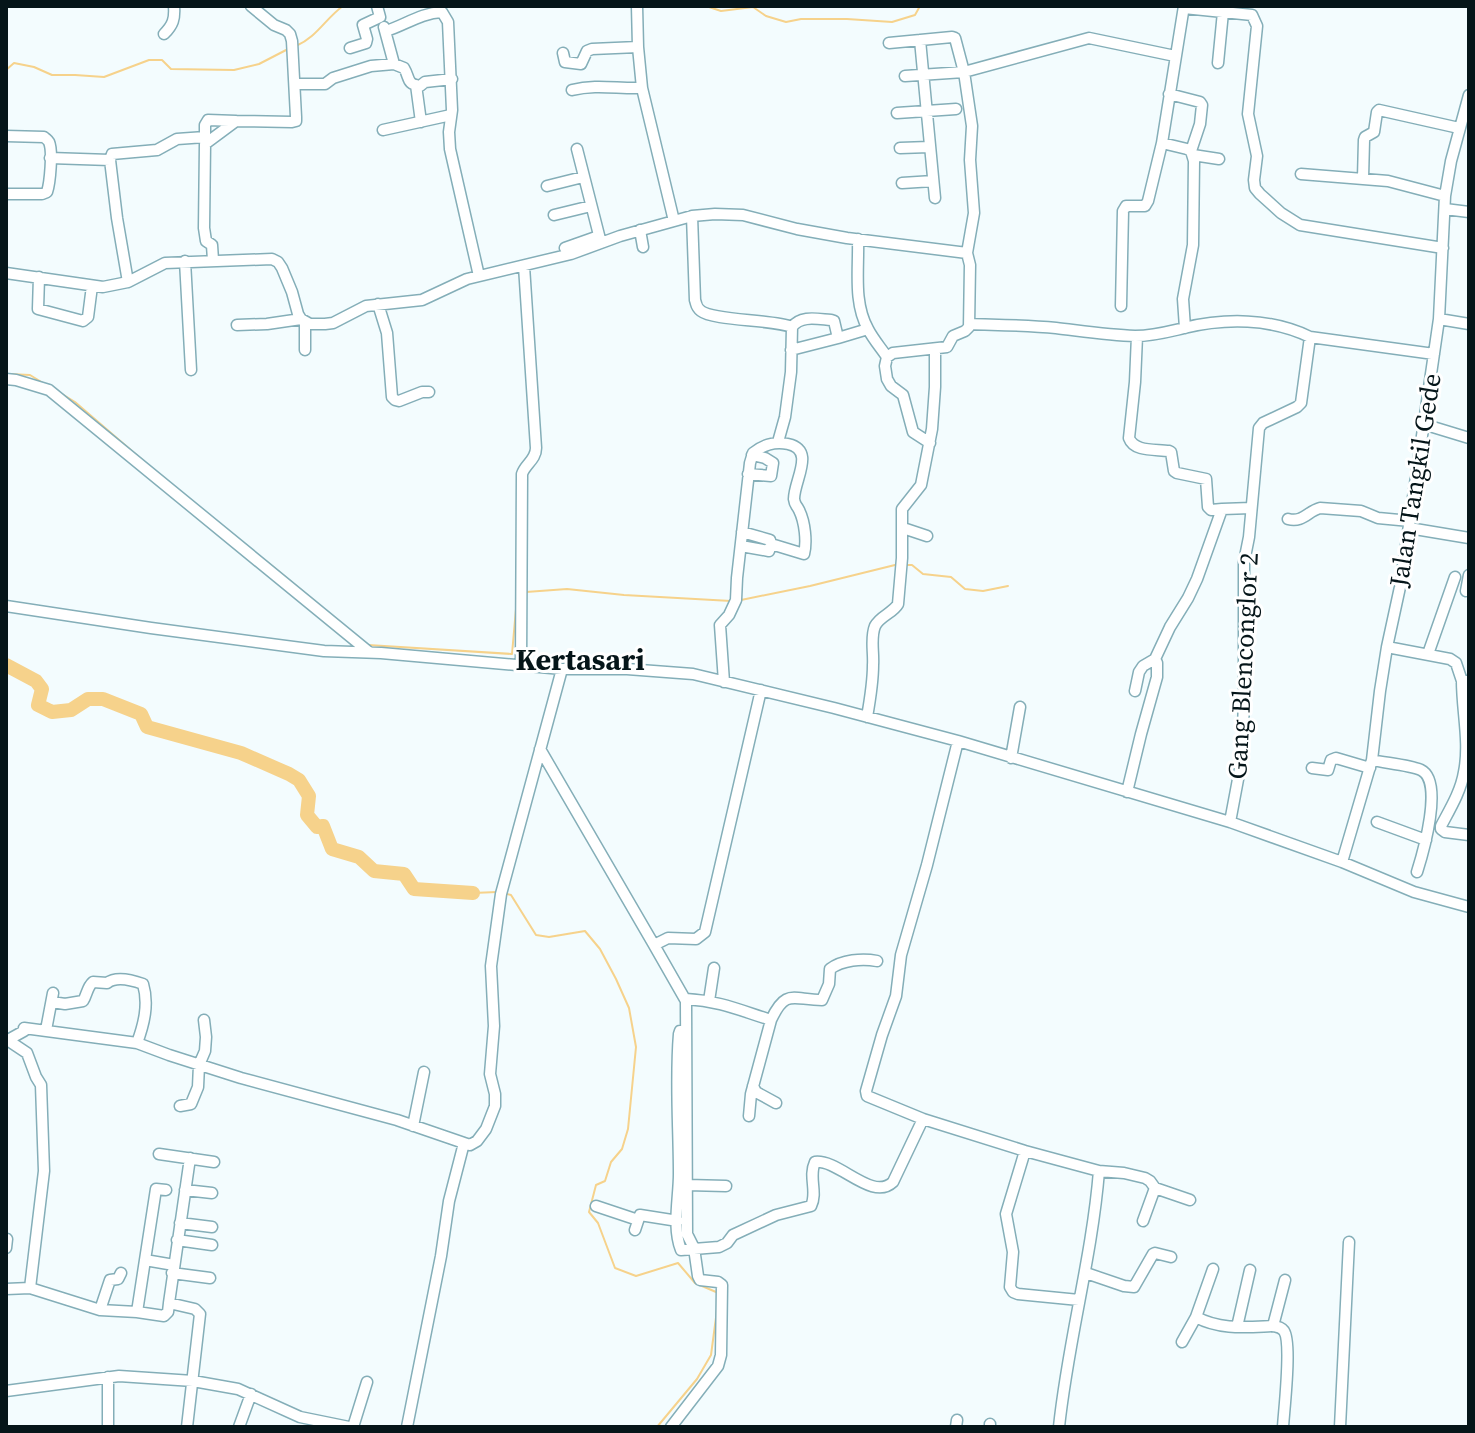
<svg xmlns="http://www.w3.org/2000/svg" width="1475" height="1433" font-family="'Source Serif 4',serif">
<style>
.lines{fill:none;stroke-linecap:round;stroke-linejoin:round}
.stream{stroke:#f6d28b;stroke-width:2}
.river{stroke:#f6d28b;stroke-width:14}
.street-casing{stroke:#84aeb8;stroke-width:13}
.street{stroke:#fff;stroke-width:10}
.labels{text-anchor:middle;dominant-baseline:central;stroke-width:6;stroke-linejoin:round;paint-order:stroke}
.street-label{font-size:26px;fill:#051519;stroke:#fff}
.quarter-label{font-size:30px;font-weight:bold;fill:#051519;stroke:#fff}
</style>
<rect width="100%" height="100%" fill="#f3fcfe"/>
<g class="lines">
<path class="stream" d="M706,6L721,11L753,7L766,16L786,22L801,19H847L892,22L915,15L920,6
M296,46C317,37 326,18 343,6
M6,70L14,63L34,67L52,75H75L104,77L149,60H162L171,69L234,70L259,64L290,48
M8,374L30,375L43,383
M62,394L75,402L147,464
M266,561L317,603
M905,565H912L923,574L951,577L965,589L983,591L1008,586
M526,592L567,589L624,595L731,601
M741,600L810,586L899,564
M368,645L512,654L516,609
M473,893L497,892
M503,893L511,895L536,935L549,937L585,931L600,949L616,979L629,1008L636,1047L628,1129L622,1149L611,1162L605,1181L596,1185L589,1212L598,1223L615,1268L636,1276L678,1263L695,1283L716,1292
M657,1427L697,1379L711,1355L717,1310"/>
<path class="river" d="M6,665L36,681L42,689L38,705L52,712L71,710L88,699H103L141,714L147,727L241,753L289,774L299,780L309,796L307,815L317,827L323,826L332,849L359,857L374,871L404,874L414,889L473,893"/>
<g class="street-casing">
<path id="street" d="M637,6L638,47L642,88L674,221
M1184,8L1252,15L1257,26L1248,114L1257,156L1254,180L1255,188L1260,194L1281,213L1300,225L1443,248
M384,27L394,64
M386,31C405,25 421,13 442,12L448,22L452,110L449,132L450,149L479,276
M164,34C173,25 175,19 174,6
M920,40L935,198
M889,43L952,37L955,38L964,72L972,126L970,160L974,213L967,253L970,265L969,327L965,331L953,336L947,347L893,353L887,357L885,366L887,379L891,386L903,395L913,432L930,443
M350,48L366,43L367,39L363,25L380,17L377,6
M563,53L565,62L581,64L587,51L592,49L638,47
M1218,63L1223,12
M905,76L964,72L1089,38L1175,56
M295,84H325L333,78L371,66L394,64L404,68C410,78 406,84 420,86L425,82L452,79
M416,85L421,122
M572,90C597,84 617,89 642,88
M1169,94L1200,102L1202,105L1200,124L1191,151
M897,113L956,109
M383,130L451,115
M6,136L44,137C46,139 48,140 49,142C53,151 50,183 47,192L42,194H6
M205,141V125L208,120L236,121
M1162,143L1187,149L1191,151L1194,161L1193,245L1183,299L1185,328
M900,148L929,147
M577,149L601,243
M1193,155L1219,159
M50,158L110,160L112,154L157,150L177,139L205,137
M110,160L117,218L128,282
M1301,174L1388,181L1445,196
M1363,178L1364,140L1365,137L1374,132L1377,112L1379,110L1459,128
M902,183L933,181
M547,186L583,177
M1445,209L1469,212
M554,215L591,206
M692,216L695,300C697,306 696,307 701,311C714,321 771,319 792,327L791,372L785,417L778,442
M640,230L643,247
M858,239C859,269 853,302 868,329C873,339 881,348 887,357
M565,248L599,236
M213,260L212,245L206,241L204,228L205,144L236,121L292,122L296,121V117L292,41L290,34L286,30L274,25L251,6
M185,261L191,370
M6,273L103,287L128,282L165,263L272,259L278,262L282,268L292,292L298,314L301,319L310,324H325L333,323L366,306L422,300L467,279L571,254L620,236L692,216L715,214L743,215L797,229L847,238L967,253
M39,277L38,309L83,321L88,317L92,286
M378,304L387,333L392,397L395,400L399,401L422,392H429
M1121,306L1123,211L1126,206H1145L1148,201L1162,143L1184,6
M1439,319L1469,324
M970,324C998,325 1027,325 1056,328C1082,331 1109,335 1135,336C1153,336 1167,332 1184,328C1225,318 1271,318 1310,337L1434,354
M237,325L267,324L301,319
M792,327C801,315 817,319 831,320L834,321L838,338L868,329
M1137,336L1135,382L1129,438C1134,452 1155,449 1169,451L1171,452L1174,471L1177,473L1206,479L1208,507L1211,510L1222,509
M305,350V322
M791,350L838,338
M6,379L16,380L49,390L369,652
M1423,424L1469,438
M748,474L771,476L773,463L765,458L752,455
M1288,519C1303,523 1308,511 1320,508L1361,511L1378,518L1410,521
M903,528L927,536
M1409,528L1469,538
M742,532L770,540L771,544
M1466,591L1469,575
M6,606L151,628L324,651L381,653L562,669H627L693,674L834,708L958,741L1230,822L1342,862L1414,892L1469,907
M1387,647L1450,659L1456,663L1462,681H1469
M1428,654L1455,577
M521,666L522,474C525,464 536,460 536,448L524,266
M1462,681C1462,711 1470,743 1464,772C1461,791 1450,809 1441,826V829L1445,832L1469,835
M724,682L720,625L729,615L736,600L737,578L750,463L753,453C763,445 775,441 788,444C816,450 794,480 794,499C795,506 796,504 799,510C805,522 807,542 804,554L771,544L769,551L741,546
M1135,691L1139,672L1143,666L1155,659L1170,627L1188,598L1197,579L1222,509L1251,508
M867,717C870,700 873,683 873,665C874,653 870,638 875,626C880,616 893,613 898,604L902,558V509L921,485L932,429L935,387V349
M958,741L927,865L901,955L896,996L882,1035L866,1091L867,1096L923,1119L1025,1151L1099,1171L1124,1173L1145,1178L1150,1181L1155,1188L1190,1200
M540,749L654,945
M1011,758L1020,707
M1372,760C1385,763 1410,765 1421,770C1444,781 1423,853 1417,872
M1312,768L1328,770L1331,760L1336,758L1370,768
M1127,792L1141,734L1157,677V663L1155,659
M1230,822L1242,758L1244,700V562L1249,537L1259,428L1263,423L1297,407L1301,403L1310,337
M1377,822L1426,840
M1342,862L1372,760L1380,691L1387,647L1400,587L1439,319L1445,196L1451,161L1469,95
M686,999C720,1001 739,1010 771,1020C786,988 793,1000 822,1000L829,984L830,969C842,960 862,958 877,961
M709,1001L714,968
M52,1002L65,1004L83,1001C87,995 87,987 93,982L107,983C116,976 132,980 143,984C149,1004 144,1024 137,1043
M46,1030L53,993
M686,1031H680L679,1034C675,1081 679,1128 679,1174C679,1198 672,1227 681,1250L719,1247L727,1243L733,1235L776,1215L811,1206C818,1192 808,1177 815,1162C839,1159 872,1202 893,1182L923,1119
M6,1041L24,1031V1028L137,1043L169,1055L241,1078L397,1120L464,1143
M9,1041L27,1053L36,1077L41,1085L44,1171L30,1288
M753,1086L756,1092L776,1103
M180,1106L191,1104L198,1087L199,1065L205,1051L206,1037L204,1020
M749,1116L751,1094L771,1020
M413,1126L424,1072
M1025,1151L1006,1214L1013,1252L1010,1287L1013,1292L1018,1294L1079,1300
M159,1154L214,1162
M687,1185L726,1186
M166,1190L156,1189L145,1260L174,1265
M185,1190L212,1193
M596,1206L638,1220
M1143,1221L1155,1188
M180,1223L212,1227
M635,1230L640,1215L678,1221
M177,1240L212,1245
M6,1248L7,1239
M145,1260L137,1312L164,1316L168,1312L169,1303
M1213,1269L1196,1317C1220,1330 1246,1327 1273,1326C1278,1327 1281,1327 1284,1331C1292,1343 1284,1410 1283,1427
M172,1273L210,1278
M1086,1273L1124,1286L1134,1287L1153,1254L1155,1253L1171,1257
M6,1289L30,1288L100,1310L137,1312
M100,1310L110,1280L118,1279L121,1273
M1273,1326L1285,1280
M1237,1327L1250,1270
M1182,1342L1196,1317
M6,1391L119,1376L193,1381L238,1389L300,1417L349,1427
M108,1427V1377
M187,1427L200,1314L195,1309L169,1303L190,1158
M239,1427L251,1394
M353,1427L367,1382
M407,1427L441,1256L449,1201L464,1143L470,1145L477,1141L486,1129L495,1106V1094L490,1074L494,1026L491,966L501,894L562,669
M671,1427L718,1366L721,1355L722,1285L718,1282L700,1280L698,1276L694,1248L687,1234L686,1001L654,945L668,938L696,939L705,932L761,690
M956,1427L957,1420
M990,1427V1424
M1059,1427C1068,1341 1092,1257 1099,1171
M1340,1427L1349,1242"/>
</g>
<use href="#street" class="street"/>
</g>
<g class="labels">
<g class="street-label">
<text transform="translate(1415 480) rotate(-81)">Jalan Tangkil Gede</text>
<text transform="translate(1243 666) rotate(-87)">Gang Blenconglor 2</text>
</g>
<g class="quarter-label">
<text x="580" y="659">Kertasari</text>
</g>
</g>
<rect width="1475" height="1433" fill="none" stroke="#051519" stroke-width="16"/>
</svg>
